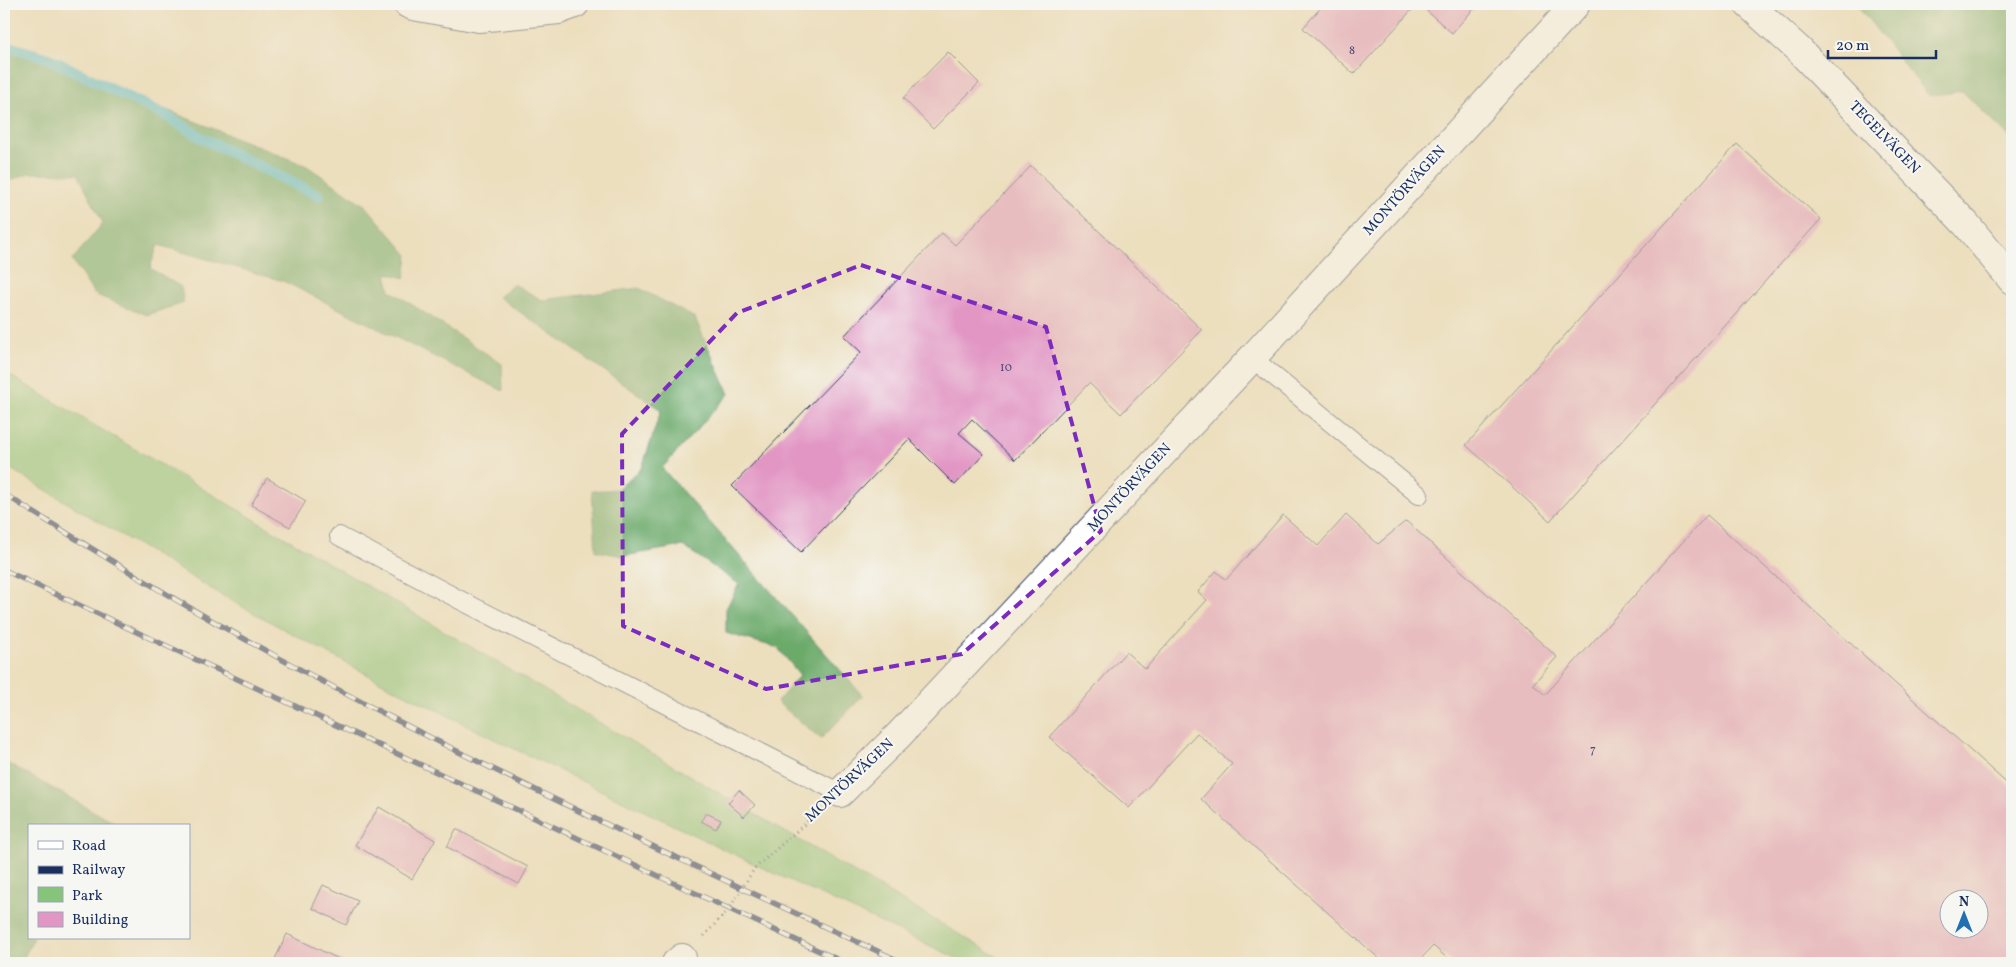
<svg xmlns="http://www.w3.org/2000/svg" width="2016" height="967" font-family="Vollkorn,serif">
<style>
.green{fill:#86c47b;stroke:#507a6c}
.forest{fill:#6caa6b;stroke:#446c64}
.lines{fill:none;stroke-linecap:round;stroke-linejoin:round}
.stream{stroke:#55bdd2;stroke-width:11}
.building{fill:#e296c4;fill-rule:evenodd}
.lane-casing{stroke:#3a496c;stroke-width:20}
.street-casing{stroke:#3a496c;stroke-width:30}
.path{stroke:#3a496c;stroke-width:3;stroke-dasharray:1 4;stroke-linecap:butt}
.lane{stroke:#fff;stroke-width:18}
.street{stroke:#fff;stroke-width:28}
.rail-casing{stroke:#1b2f5e;stroke-width:5.5}
.rail{stroke:#f6f6f2;stroke-width:4;stroke-dasharray:11;stroke-linecap:butt}
.marked{fill:none;stroke:#7b2cbf;stroke-width:4;stroke-dasharray:10 6;stroke-linejoin:round}
.labels{text-anchor:middle;dominant-baseline:central;stroke-width:4;stroke-linejoin:round;paint-order:stroke}
.number-label{font-size:12px;fill:#4d4978}
.street-label{font-size:15px;fill:#1b2f5e;stroke:#f6f6f2}
</style>
<rect width="100%" height="100%" fill="#f6f6f2"/>
<filter id="ink" filterUnits="userSpaceOnUse"><feTurbulence type="fractalNoise" baseFrequency=".02" numOctaves="2"/><feDisplacementMap in="SourceGraphic" scale="10" xChannelSelector="R" yChannelSelector="G"/><feConvolveMatrix kernelMatrix="1 2 1 2 8 2 1 2 1" color-interpolation-filters="sRGB"/></filter>
<filter id="wash" filterUnits="userSpaceOnUse"><feTurbulence type="fractalNoise" baseFrequency=".0096" numOctaves="4" result="noise"/><feDisplacementMap in="SourceGraphic" scale="20" xChannelSelector="R" yChannelSelector="G"/><feGaussianBlur stdDeviation="1.12" result="paint"/><feColorMatrix in="noise" values="0 0 0 0 0 0 0 0 0 0 0 0 0 0 0 0 0 1.4 0 .05"/><feComposite in="paint" operator="in"/></filter>
<g filter="url(#wash)">
<rect width="100%" height="100%" fill="#ecdfbd"/>
<path class="green" d="M4,372L1008,963H967L748,861L496,740L385,684L230,600L4,465Z"/>
<path class="forest" d="M1859,4H2012V172L2009,168L2012,140L1962,91L1929,96L1857,5Z
M4,41L54,65L307,166L366,206L408,255L405,278L386,273L390,290L502,364L503,391L283,281L158,245L150,268L181,287L184,303L146,315L94,294L72,260L103,223L78,174L29,173L4,183Z
M514,284L542,300L639,288L695,318L729,394L662,468L863,696L821,739L777,702L800,675L778,648L726,633V609L739,584L683,546L623,556L596,551L592,491L617,489L642,468L661,410L498,297Z
M4,761L120,826H29V938H34L21,963H4Z"/>
<g class="lines">
<path class="stream" d="M4,45L48,58L165,115L204,139L319,196"/>
</g>
<g id="blocks">
<path class="building" d="M1324,4H1417L1354,74L1303,28Z
M1419,4H1478L1452,33Z
M948,52L979,83L933,129L903,98Z
M1737,144L1821,219L1550,521L1466,445Z
M1031,166L1202,330L1121,414L1089,383L1015,460L972,419L959,433L984,454L955,485L909,439L801,552L732,486L861,352L844,336L942,233L955,245Z
M267,478L306,501L290,527L251,505Z
M1283,515L1318,546L1346,515L1378,544L1406,521L1557,657L1533,684L1545,695L1707,515L2012,788V963H1453L1433,946L1417,963H1384L1201,799L1232,764L1197,733L1129,808L1049,737L1126,652L1145,669L1207,600L1198,592L1216,571L1226,580ZM1948,900H1978V930H1948Z
M739,790L755,805L744,817L728,803Z
M379,807L435,840L412,879L355,845Z
M706,813L721,820L716,829L701,821Z
M456,829L528,867L519,884L447,847Z
M323,885L358,901L346,925L312,908Z
M287,934L347,963H273Z"/>
</g>
</g>
<g filter="url(#ink)">
<use href="#blocks" fill-opacity="0" stroke="#3a496c" stroke-width="1"/>
<g class="lines">
<g class="lane-casing">
<path id="lane" d="M1252,358L1419,495
M339,536L462,601L840,793"/>
</g>
<g class="street-casing">
<path id="street" d="M408,4L413,6L479,18L559,10L575,4
M1748,4L1799,50L1966,224L2012,280
M840,793L899,735L1252,358L1576,4
M676,963L682,958"/>
</g>
<path class="path" d="M704,936L729,909L754,869L817,813"/>
<use href="#lane" class="lane"/>
<use href="#street" class="street"/>
<g class="rail-casing">
<path id="rail" d="M4,494C75,538 145,583 218,624C439,749 672,856 903,963
M4,570L845,963"/>
</g>
<use href="#rail" class="rail"/>
</g>
</g>
<path d="M0 0H2016V967H0ZM861,265L1046,327L1101,531L962,654L766,689L623,626L622,434L737,313Z" fill="#ecdfbd" fill-opacity=".55" fill-rule="evenodd"/>
<path class="marked" d="M861,265L1046,327L1101,531L962,654L766,689L623,626L622,434L737,313Z"/>
<g class="labels">
<g class="number-label">
<text x="1352" y="51">8</text>
<text x="1006" y="368">10</text>
<text x="1593" y="750">7</text>
</g>
<g class="street-label">
<text transform="translate(1884 138) rotate(46)">TEGELVÄGEN</text>
<text transform="translate(1405 191) rotate(-48)">MONTÖRVÄGEN</text>
<text transform="translate(1130 488) rotate(-47)">MONTÖRVÄGEN</text>
<text transform="translate(850 781) rotate(-43)">MONTÖRVÄGEN</text>
</g>
</g>
<rect width="2016" height="967" fill="none" stroke="#f6f6f2" stroke-width="20"/>
<rect x="28" y="824" width="162" height="115" fill="#f6f6f2" stroke="#9ea6b7"/>
<rect x="38" y="841" width="25" height="8" fill="#ffffff" stroke="#9ea6b7"/>
<text x="72" y="850" font-size="15" fill="#1b2f5e">Road</text>
<rect x="38" y="866" width="25" height="8" fill="#1b2f5e" stroke="#9ea6b7"/>
<text x="72" y="874" font-size="15" fill="#1b2f5e">Railway</text>
<rect x="38" y="887" width="25" height="15" fill="#86c47b" stroke="#9ea6b7"/>
<text x="72" y="900" font-size="15" fill="#1b2f5e">Park</text>
<rect x="38" y="912" width="25" height="15" fill="#e296c4" stroke="#9ea6b7"/>
<text x="72" y="924" font-size="15" fill="#1b2f5e">Building</text>
<g transform="translate(1964 914)"><circle r="24" fill="#f6f6f2" stroke="#9ea6b7"/>
<path d="M0-4L9 19L0 12L-9 19Z" fill="#1f6fb2"/>
<text y="-8" font-size="14" font-weight="bold" text-anchor="middle" fill="#1b2f5e">N</text>
</g>
<path d="M1828 50v8h108v-8" fill="none" stroke="#1b2f5e" stroke-width="2.5"/>
<text x="1836" y="50" font-size="15" fill="#1b2f5e" stroke="#f6f6f2" stroke-width="4" paint-order="stroke">20 m</text>
</svg>
